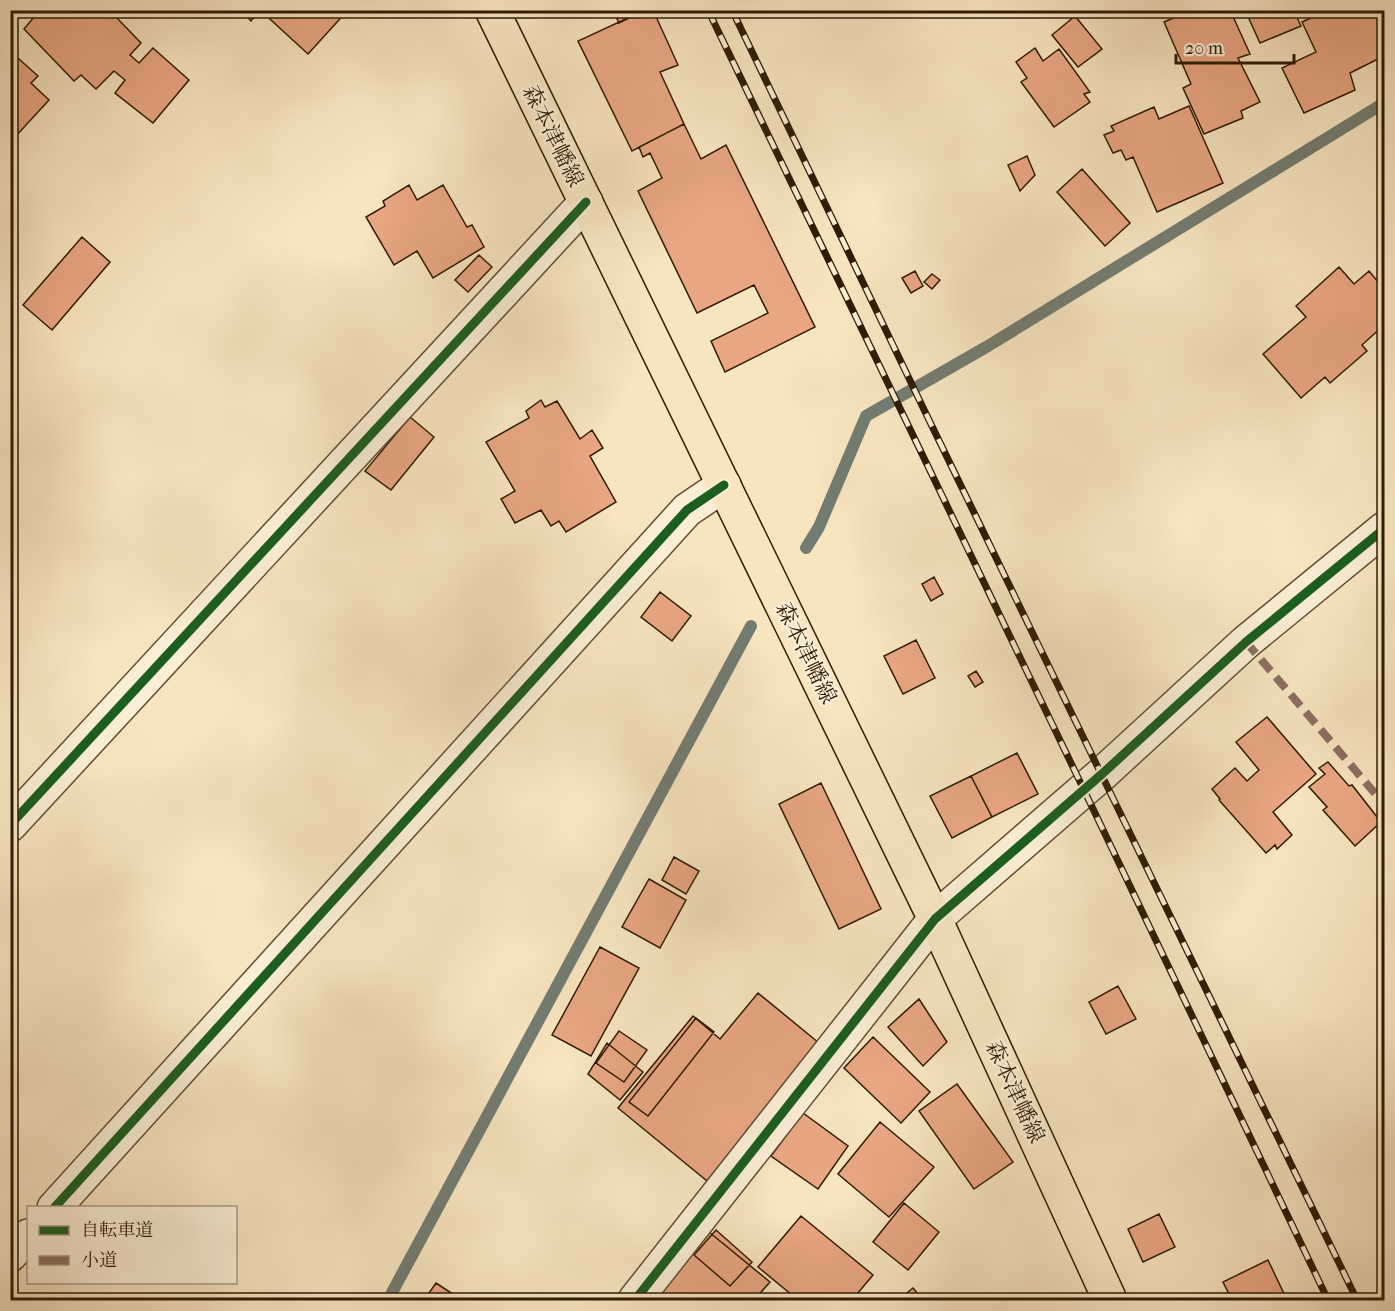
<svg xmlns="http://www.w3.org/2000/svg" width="1395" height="1311" font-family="'IM FELL French Canon','Noto Serif JP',serif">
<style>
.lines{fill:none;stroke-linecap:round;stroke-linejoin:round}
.stream{stroke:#737c72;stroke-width:12}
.building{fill:#e9a683;stroke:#2e1b03;stroke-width:1.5}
.minor-casing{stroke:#604e32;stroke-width:36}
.major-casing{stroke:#2e1b03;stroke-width:36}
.minor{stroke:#faeed6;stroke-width:33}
.major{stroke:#f7e5c0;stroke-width:33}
.rail-casing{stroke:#2e1b03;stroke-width:7}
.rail{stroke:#faeed6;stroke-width:4.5;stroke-dasharray:14;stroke-linecap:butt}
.quiet{stroke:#8d6e63;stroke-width:8;stroke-dasharray:15 8;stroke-linecap:butt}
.cycleway-casing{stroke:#faeed6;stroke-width:13}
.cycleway{stroke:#1b5e20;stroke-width:9}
.labels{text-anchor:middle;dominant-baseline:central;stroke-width:5;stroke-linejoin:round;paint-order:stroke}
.street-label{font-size:22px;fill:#2e1b03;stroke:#faeed6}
</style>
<rect width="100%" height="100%" fill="#f7e5c0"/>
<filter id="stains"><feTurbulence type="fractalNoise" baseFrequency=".00333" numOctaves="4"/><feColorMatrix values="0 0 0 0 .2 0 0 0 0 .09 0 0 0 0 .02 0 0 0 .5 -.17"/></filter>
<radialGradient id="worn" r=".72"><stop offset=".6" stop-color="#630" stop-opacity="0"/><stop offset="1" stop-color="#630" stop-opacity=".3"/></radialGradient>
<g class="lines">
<path class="stream" d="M806,548L819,527L866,416L988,346L1384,103
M388,1300L751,626"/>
</g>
<path class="building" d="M40,10H46L48,12L49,10H115L120,15L117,18L141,43L130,55L139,63L153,48L189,80L153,123L115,93L125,80L114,71L96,89L81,75L74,81L24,29Z
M240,10H252L256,15L251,21Z
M260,10H348L308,54Z
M613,10H645L619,23Z
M645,10H653L678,65L660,72L684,124L632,151L578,41Z
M1192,10H1230L1250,54L1238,58L1260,102L1241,111L1243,118L1204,134L1183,88L1191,84L1164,22Z
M1245,10H1297L1294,11L1301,26L1260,43Z
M1329,10H1384V56L1350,73L1355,90L1304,113L1282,68L1316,52L1302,22Z
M1075,16L1102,49L1078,67L1052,35Z
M1035,48L1043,61L1059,49L1090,92L1084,94L1090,102L1054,127L1021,82L1027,78L1016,62Z
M10,51L38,76L31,83L49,100L15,137L10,132Z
M1189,106L1223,183L1157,212L1133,157L1126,160L1121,150L1113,153L1104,135L1114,131L1111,126L1154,107L1159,119Z
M1189,106L1223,183L1157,212L1133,157L1126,160L1121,150L1113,153L1104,135L1114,131L1111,126L1154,107L1159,119Z
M684,124L701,159L726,145L815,327L725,372L711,341L768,313L754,285L697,313L638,191L662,178L650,153L643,157L639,147Z
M1027,156L1035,175L1020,191L1008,165Z
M1082,169L1130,223L1105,246L1057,192Z
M409,185L417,200L443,185L467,227L472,225L484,247L433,278L417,251L394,265L366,217L385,206L383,201Z
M82,237L110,262L52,330L23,305Z
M479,255L492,267L468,292L455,280Z
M1339,267L1354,284L1369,271L1384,289V325L1362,345L1367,351L1330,383L1325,377L1301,398L1263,354L1306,317L1296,306Z
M915,271L923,286L911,293L902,278Z
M932,274L940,280L932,289L924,282Z
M541,400L545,407L557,401L580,439L592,430L603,448L590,456L616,502L566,532L559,521L551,526L541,510L515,523L501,499L515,491L486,442L529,418L526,411Z
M410,417L434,437L391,490L365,471Z
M934,577L943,594L931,601L922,584Z
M660,592L691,616L672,641L641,617Z
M916,640L935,678L903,694L884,656Z
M976,671L983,682L975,687L968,676Z
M1267,717L1316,774L1273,812L1292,835L1277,849L1275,845L1266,853L1219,800L1220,799L1212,789L1235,768L1247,781L1259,770L1236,742Z
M1017,753L1038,794L992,817L971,776Z
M1328,762L1349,786L1352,785L1381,822L1355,846L1323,810L1327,807L1309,787L1325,774L1319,768Z
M971,776L992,817L952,838L930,796Z
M821,783L881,909L839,929L779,804Z
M674,857L699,871L686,894L662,880Z
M649,879L686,900L660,948L622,927Z
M600,947L639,968L591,1056L552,1035Z
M1118,986L1136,1019L1106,1034L1089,1002Z
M758,993L819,1043L707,1181L618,1108L693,1016L720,1039Z
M919,999L947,1042L923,1066L888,1027Z
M696,1018L714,1032L648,1116L629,1102Z
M619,1031L647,1050L624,1082L596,1063Z
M873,1037L930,1092L901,1123L844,1068Z
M607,1043L643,1072L620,1100L588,1074Z
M957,1084L1013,1162L974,1189L919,1111Z
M803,1113L848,1146L818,1189L771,1156Z
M880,1122L934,1167L889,1217L838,1174Z
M904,1203L939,1232L908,1270L873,1242Z
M1159,1214L1175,1247L1143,1262L1128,1229Z
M801,1216L873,1275L852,1300H798L758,1267Z
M716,1230L752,1262L730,1286L694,1255Z
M709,1232L770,1282L754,1300H664L657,1295Z
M1268,1260L1287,1300H1232L1223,1282Z
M436,1283L462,1300H424Z
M913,1288L923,1300H898Z"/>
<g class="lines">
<g class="minor-casing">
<path id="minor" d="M10,825L586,202
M54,1208L687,510L724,485
M10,1255L28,1236
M635,1300L935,919L1102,774L1246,642L1384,529"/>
</g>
<g class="major-casing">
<path id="major" d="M492,10L935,919L1110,1300"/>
</g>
<use href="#minor" class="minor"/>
<use href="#major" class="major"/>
<g class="rail-casing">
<path id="rail" d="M708,10L1084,790L1328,1300
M732,10L929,420L1357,1300"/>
</g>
<use href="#rail" class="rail"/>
<path class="quiet" d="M1246,642L1384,804"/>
<g class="cycleway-casing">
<path id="cycleway" d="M10,825L586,202
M54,1208L687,510L724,485
M635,1300L935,919L1102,774L1246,642L1384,529"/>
</g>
<use href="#cycleway" class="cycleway"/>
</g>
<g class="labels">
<g class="street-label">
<text transform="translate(553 136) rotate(64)">森本津幡線</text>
<text transform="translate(806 653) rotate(64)">森本津幡線</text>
<text transform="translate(1015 1092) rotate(65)">森本津幡線</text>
</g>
</g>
<rect width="1395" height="1311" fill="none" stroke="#f7e5c0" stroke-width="36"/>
<rect x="12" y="12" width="1371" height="1287" fill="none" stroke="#2e1b03" stroke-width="3"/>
<rect x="18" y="18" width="1359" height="1275" fill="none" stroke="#2e1b03" stroke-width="1.5"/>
<rect x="27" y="1206" width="210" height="78" fill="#faeed6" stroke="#a89a82" stroke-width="1.5"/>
<rect x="39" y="1226" width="30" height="9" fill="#1b5e20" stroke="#a89a82" stroke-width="1.5"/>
<text x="81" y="1236" font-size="18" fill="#2e1b03">自転車道</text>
<rect x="39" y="1256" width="30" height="9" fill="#8d6e63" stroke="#a89a82" stroke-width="1.5"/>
<text x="81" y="1266" font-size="18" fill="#2e1b03">小道</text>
<path d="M1176 54v9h118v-9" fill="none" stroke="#2e1b03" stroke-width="3"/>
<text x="1185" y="54" font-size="18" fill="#2e1b03" stroke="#faeed6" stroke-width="4.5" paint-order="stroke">20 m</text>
<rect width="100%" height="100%" filter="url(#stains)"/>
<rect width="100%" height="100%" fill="url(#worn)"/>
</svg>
